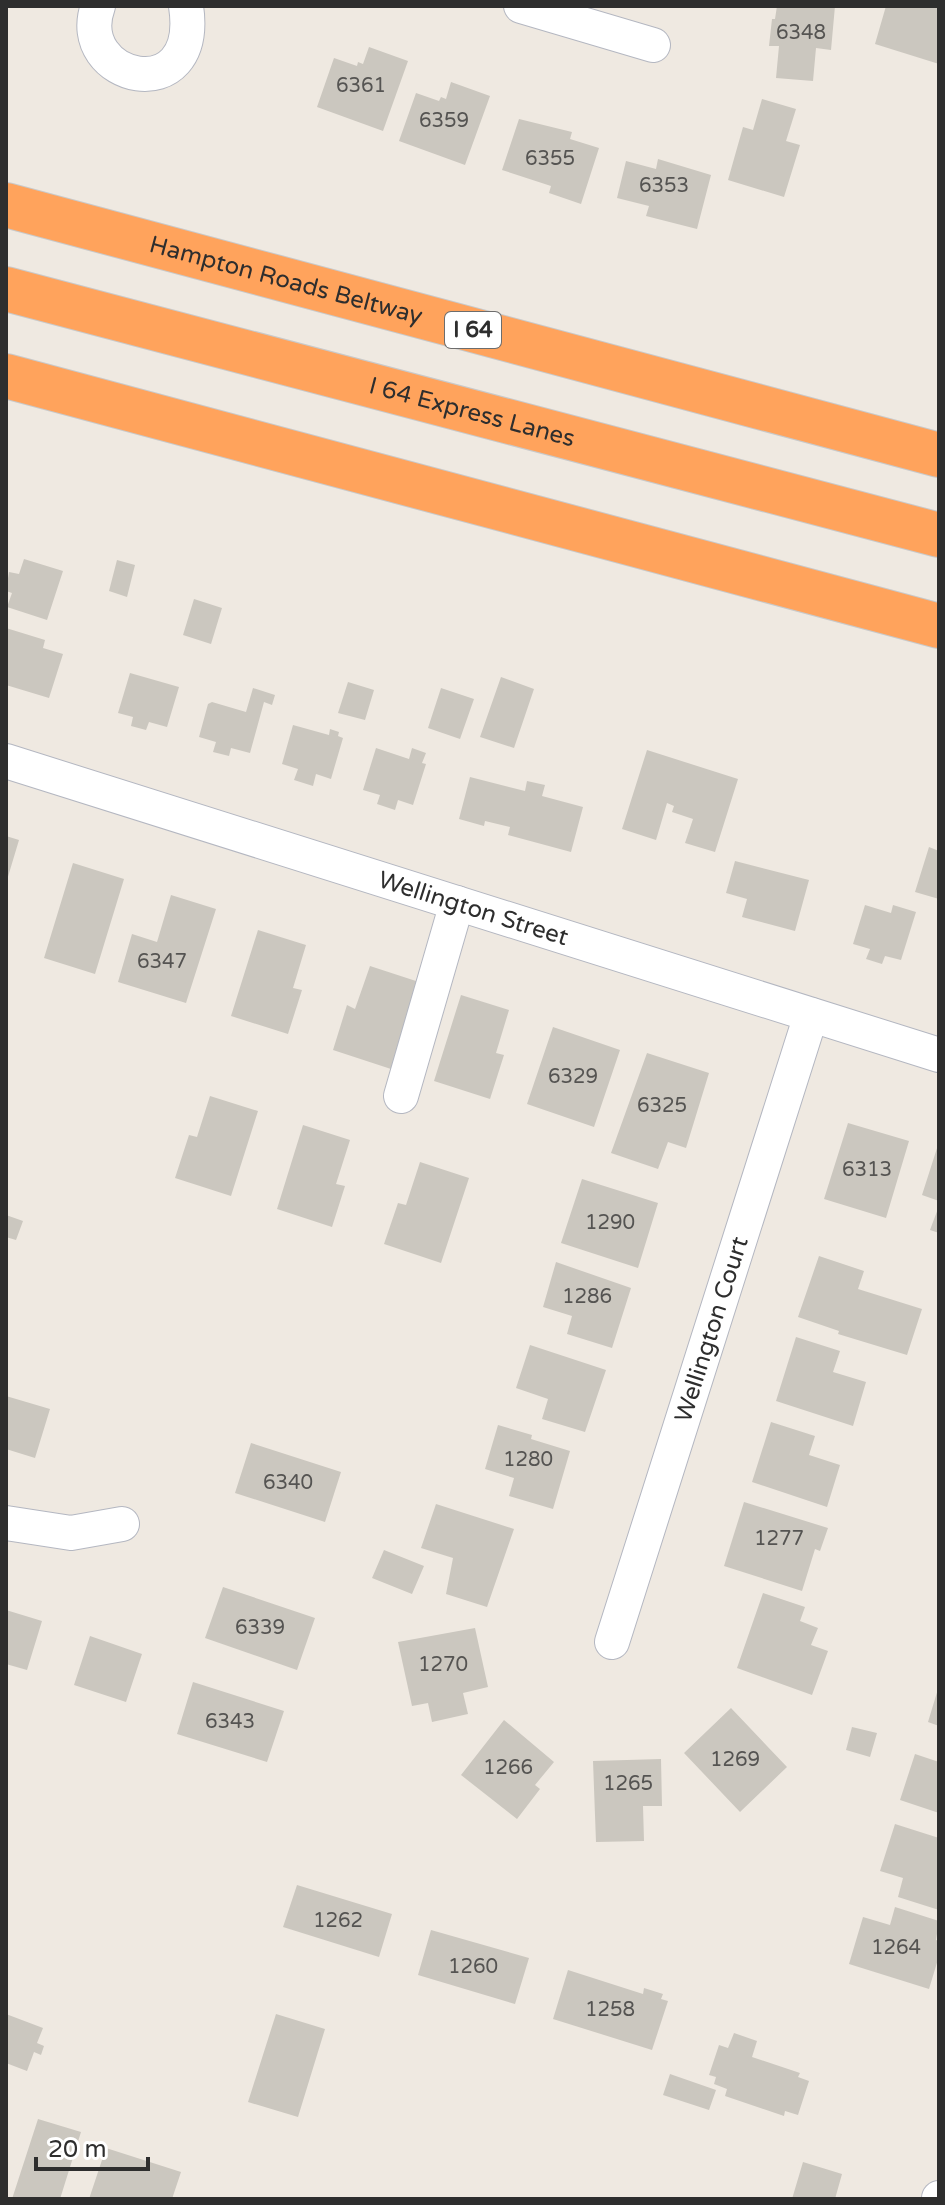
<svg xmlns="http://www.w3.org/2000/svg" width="945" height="2205" font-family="'Varela Round',sans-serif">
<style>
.building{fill:#cbc7bf}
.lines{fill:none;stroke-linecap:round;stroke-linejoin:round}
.minor-casing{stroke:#b4b7c1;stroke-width:36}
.motorway-casing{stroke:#c9c9c9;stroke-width:46}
.minor{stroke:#fff;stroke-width:34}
.motorway{stroke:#ffa35c;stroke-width:44}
.labels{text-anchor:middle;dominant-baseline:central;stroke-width:6;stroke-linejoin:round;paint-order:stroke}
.number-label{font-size:20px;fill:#555452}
.shield{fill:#fff;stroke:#6d6d6d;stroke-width:2}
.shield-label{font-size:22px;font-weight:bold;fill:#2e2e2e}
.street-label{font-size:24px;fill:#2e2e2e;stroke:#fff}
</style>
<rect width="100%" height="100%" fill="#efe9e1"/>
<path class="building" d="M777,6H835L831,50L816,48L813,81L776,78L779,46H769L772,19H775Z
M886,6H939V64L875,44Z
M369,47L408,61L383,131L317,107L334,58L357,66L358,62L363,64Z
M451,82L490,96L465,165L399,141L416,93L439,101L441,97L446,99Z
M762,99L796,109L786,141L800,145L784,197L728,180L743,127L753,130Z
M519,119L572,132L570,139L599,148L581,204L549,193L551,186L502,170Z
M658,159L711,175L697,229L646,216L649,206L617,198L626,161L656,169Z
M24,559L63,571L47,620L7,607L12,593L6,591L9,572L19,574Z
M117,560L135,565L127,597L109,591Z
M194,599L222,608L211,644L183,635Z
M6,628L45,640L43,648L63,654L49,698L6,685Z
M130,673L179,687L167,727L149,722L146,730L131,726L133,717L118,713Z
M501,677L534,689L514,748L480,737Z
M348,682L374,690L365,720L338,713Z
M253,688L275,695L272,705L264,702L250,753L231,748L229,756L213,752L216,742L199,737L208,704L212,702L246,712Z
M441,688L474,699L460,739L428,728Z
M293,725L329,735L330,729L339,732L338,736L343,738L331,779L316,774L313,786L294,780L298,769L282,764Z
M376,748L409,759L412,748L426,753L422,763L426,764L413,805L398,800L395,810L377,804L380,795L363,790Z
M647,750L738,779L715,852L685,843L693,819L672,812L674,806L667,803L656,840L622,829Z
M470,777L525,791L527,781L545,785L542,796L583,807L571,852L508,835L510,827L485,821L484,826L459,819Z
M6,836L19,840L7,880L6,879Z
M929,847L939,851V899L915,892Z
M735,861L809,880L795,931L742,917L747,899L726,893Z
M73,863L124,879L95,974L44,958Z
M171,895L216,909L186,1003L118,982L132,934L157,942Z
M865,905L891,913L893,905L916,912L901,960L885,956L882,964L866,959L870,949L853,944Z
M258,930L306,945L293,988L302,990L288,1034L231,1016Z
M370,966L419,982L391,1069L333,1050L347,1005L355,1009Z
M461,995L509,1010L496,1053L504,1055L490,1099L434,1081Z
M553,1027L620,1050L594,1127L527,1104Z
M647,1053L709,1073L686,1148L668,1142L658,1169L611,1153Z
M210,1096L258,1111L231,1196L175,1178L189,1135L197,1137Z
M848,1123L909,1141L886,1218L824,1199Z
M303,1125L350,1140L336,1184L345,1186L332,1227L277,1209Z
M938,1145H939V1201L922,1195Z
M420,1162L469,1178L441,1263L384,1244L398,1203L406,1205Z
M582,1179L658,1203L638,1268L561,1243Z
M939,1206V1233L930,1230Z
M6,1215L23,1221L16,1240L6,1237Z
M819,1256L864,1271L858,1289L922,1309L907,1355L838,1334L839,1331L798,1317Z
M556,1262L631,1288L612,1348L567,1334L572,1316L543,1307Z
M796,1337L840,1351L833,1372L866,1382L853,1426L776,1401Z
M530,1345L606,1370L585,1432L542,1419L548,1399L516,1388Z
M6,1396L50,1409L35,1458L6,1449Z
M771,1422L815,1436L809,1455L840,1465L827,1507L752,1482Z
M498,1425L532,1435L531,1439L570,1451L553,1509L509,1496L514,1478L485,1469Z
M251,1443L341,1472L325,1522L235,1493Z
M744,1502L828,1528L820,1551L815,1549L802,1591L724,1566Z
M436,1504L514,1529L487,1607L446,1594L453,1558L421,1548Z
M384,1550L424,1566L412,1594L372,1578Z
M223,1587L315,1618L297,1670L205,1638Z
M763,1593L805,1607L800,1621L818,1628L811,1645L828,1651L812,1695L737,1668Z
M6,1610L42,1621L27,1670L6,1664Z
M475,1628L488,1687L463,1693L468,1714L432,1722L428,1703L412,1706L398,1642Z
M90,1636L142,1654L126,1702L74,1685Z
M193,1682L284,1711L267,1762L177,1734Z
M938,1689H939V1726L928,1722Z
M731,1708L787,1767L740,1812L684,1753Z
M504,1720L554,1762L535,1785L540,1789L517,1819L461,1775Z
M852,1727L877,1733L870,1757L846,1750Z
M915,1754L939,1762V1813L900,1800Z
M661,1759L662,1806H643L644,1841L596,1842L593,1761Z
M895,1824L939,1838V1910L898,1897L903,1878L880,1871Z
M297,1885L392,1914L379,1957L283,1927Z
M895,1907L939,1921L936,1940L939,1941V1956L929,1989L849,1964L863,1917L890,1925Z
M431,1930L529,1958L515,2004L418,1975Z
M568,1970L643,1994L644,1988L663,1994L661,1999L668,2001L652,2050L553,2019Z
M6,2014L43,2028L37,2043L44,2046L41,2055L34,2052L27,2071L6,2063Z
M276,2014L325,2029L298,2117L248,2102Z
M734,2033L757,2041L752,2057L800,2073L798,2077L809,2081L798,2115L785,2111L784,2116L725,2096L727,2089L714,2084L716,2077L709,2075L719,2045L728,2048Z
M670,2074L716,2090L709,2110L663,2095Z
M38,2119L81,2132L60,2199H12Z
M106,2148L181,2172L172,2199H89Z
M803,2162L842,2174L835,2199H792Z"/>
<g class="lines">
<g class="minor-casing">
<g id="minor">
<path d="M98,6C71,80 202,112 186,6"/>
<path d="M521,6L653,45"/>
<path id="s1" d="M6,761L939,1055"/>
<path d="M401,1096L457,903"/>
<path d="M6,1523L71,1533L122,1524"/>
<path id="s2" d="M612,1642L811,1015"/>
<path d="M939,2199V2198"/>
</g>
</g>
<g class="motorway-casing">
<g id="motorway">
<path id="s3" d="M6,205L939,455"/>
<path id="s4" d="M6,289L939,535"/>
<path d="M6,376L939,626"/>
</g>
</g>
<use href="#minor" class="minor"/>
<use href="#motorway" class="motorway"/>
</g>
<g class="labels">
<g class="number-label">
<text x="801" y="33">6348</text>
<text x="361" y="86">6361</text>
<text x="444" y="121">6359</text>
<text x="550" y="159">6355</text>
<text x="664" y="186">6353</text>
<text x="162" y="962">6347</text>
<text x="573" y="1077">6329</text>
<text x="662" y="1106">6325</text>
<text x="867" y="1170">6313</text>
<text x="610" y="1223">1290</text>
<text x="587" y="1297">1286</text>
<text x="528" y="1460">1280</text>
<text x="288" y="1483">6340</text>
<text x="779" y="1539">1277</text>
<text x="260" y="1628">6339</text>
<text x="443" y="1665">1270</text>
<text x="230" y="1722">6343</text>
<text x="735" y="1760">1269</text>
<text x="508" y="1768">1266</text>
<text x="628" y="1784">1265</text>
<text x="338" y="1921">1262</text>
<text x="896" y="1948">1264</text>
<text x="473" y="1967">1260</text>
<text x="610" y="2010">1258</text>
</g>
<rect class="shield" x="445" y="312" width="56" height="36" rx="6"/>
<g class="shield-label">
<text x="473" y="330">I 64</text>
</g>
<g class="street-label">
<text stroke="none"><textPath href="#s3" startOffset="290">Hampton Roads Beltway</textPath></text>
<text stroke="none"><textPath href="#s4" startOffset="482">I 64 Express Lanes</textPath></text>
<text stroke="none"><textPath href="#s1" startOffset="490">Wellington Street</textPath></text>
<text stroke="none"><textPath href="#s2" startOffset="328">Wellington Court</textPath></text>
</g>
</g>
<rect width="945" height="2205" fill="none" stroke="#2e2e2e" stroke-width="16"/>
<path d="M36 2157v12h112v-12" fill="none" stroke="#2e2e2e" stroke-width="4"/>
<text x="48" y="2157" font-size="24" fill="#2e2e2e" stroke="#ffffff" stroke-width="6" paint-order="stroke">20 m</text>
</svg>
